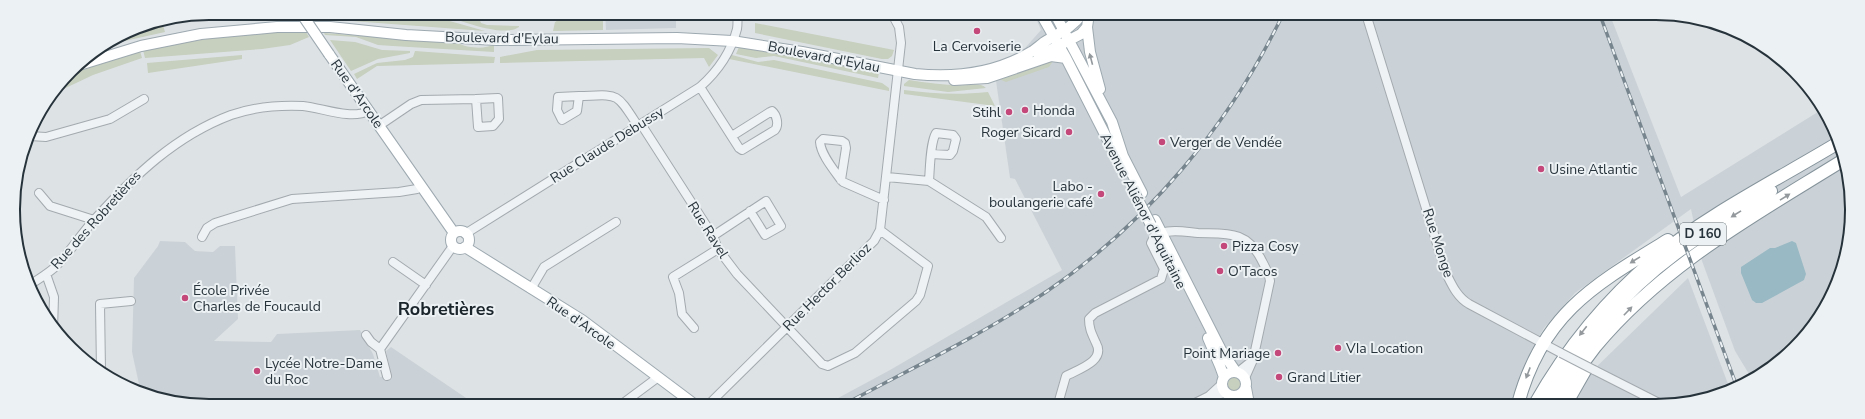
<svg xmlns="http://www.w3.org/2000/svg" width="1865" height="419" font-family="'Nunito Sans',sans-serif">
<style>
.built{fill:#cbd2d7}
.green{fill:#c7cfbe}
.water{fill:#99b9c4}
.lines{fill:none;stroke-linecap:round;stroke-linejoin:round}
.minor-casing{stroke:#a3aaaf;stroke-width:10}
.major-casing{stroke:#9da9b0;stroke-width:12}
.highway-casing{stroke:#85939b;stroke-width:14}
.minor{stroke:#eff2f4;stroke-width:8}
.major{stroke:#fff;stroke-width:10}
.highway{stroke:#fff;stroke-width:12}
.rail-casing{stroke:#77858e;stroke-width:3.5}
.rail{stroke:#ecf1f3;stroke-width:2;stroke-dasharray:6;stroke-linecap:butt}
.minor-bridge-casing{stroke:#a3aaaf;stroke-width:10;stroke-linecap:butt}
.major-bridge-casing{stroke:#9da9b0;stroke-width:12;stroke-linecap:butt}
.minor-bridge{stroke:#eff2f4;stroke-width:8}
.major-bridge{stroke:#fff;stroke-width:10}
.oneway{fill:#93999d}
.poi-dot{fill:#c4487a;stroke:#ecf1f3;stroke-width:1.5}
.labels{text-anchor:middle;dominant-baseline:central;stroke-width:4;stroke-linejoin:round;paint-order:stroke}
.shield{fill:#ecf1f3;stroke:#626c72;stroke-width:1}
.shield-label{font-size:13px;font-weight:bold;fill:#27333b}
.street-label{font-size:14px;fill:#27333b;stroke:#ecf1f3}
.poi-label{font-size:14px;fill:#27333b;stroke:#ecf1f3;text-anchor:start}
.district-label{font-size:18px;font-weight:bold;fill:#1a242b;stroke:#ecf1f3}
.rim{fill:none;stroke:#27333b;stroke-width:2}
</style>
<rect width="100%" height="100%" fill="#dde2e5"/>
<path class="built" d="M605,13L676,14V28L606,30Z
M1034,14L1610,15L1681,197L1821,110L1845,159L1850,235L1832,297L1794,349L1752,379L1735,351L1702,261L1691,209L1575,293L1544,328L1531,351L1514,404H827L890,370L1062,270L1015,179L1010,178L996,81L1041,30Z
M160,241L185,242L195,251L213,252L220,246H235L238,319L214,341L271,342L277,334L360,330L373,354L380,377L391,374L386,351L391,347L475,404H184L140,389L132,352L134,278L158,246Z
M1688,278L1730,389L1681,404H1573L1588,375Z"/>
<path class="green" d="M325,13H434L446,20L485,31L325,19Z
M446,13H477L481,23L487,25L519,26V27C504,38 461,21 444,15Z
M572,13H603V30L553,31L555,22Z
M162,22L165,32L120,42L100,49L135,28Z
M755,23L894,50L892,56L888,59H882L755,33Z
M269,32H306L309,37L290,45L262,49L145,58L143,50L224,36Z
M324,33L458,43C467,48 485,50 494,44V52L393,46L378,45L356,37L325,35Z
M330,40L355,42L382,50L410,51V53L378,59L351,71Z
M739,47L756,49L879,72L878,78L774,56L756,58L736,54Z
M709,48L718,55L709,67L704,58L500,63V57L537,50Z
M140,51L142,58L93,75L57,92L71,74Z
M415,51L495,57L494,63L377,66L357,79L354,74L377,63L405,60L413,57Z
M242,55V59L148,73L147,63Z
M732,55L758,62L774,60L882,83L889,88V91L729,59Z
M1054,60L1049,67L1006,82L999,79L1023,72L1039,63Z
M909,80C929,83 948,86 968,85C975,85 981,83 986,88L948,92L904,86V84Z
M904,90C933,94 960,95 988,92L995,106L904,94Z
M1228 384a7 7 0 1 1 14 0a7 7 0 1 1-14 0Z"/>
<path class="water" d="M1792,241L1796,243L1806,274L1804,280L1762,303H1756L1752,300L1741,273V267L1770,248H1775Z"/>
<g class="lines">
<g class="minor-casing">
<path id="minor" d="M1366,14L1446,273C1452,285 1457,297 1469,304L1561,353
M700,87L739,148L742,150L775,130C779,125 777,115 772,111L770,112L732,136
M579,96L577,111L562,120L557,110L558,97Z
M579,96C620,95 615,91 638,126
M498,98L499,119L493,126L478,127L476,99Z
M641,124L713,236L718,249L737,274L822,364L828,366L855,353L916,301L920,295L928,266L880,230
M380,125L411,104L421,100L476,99
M30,136L46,137L110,119L144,99
M887,177L929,181L986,217L1001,238
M841,180L846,148L845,143L842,141L823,139L820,142C821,155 834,170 841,180L843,182L884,200
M929,181C930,169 930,143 936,133L953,135L956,139L953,151L950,155L931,154
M39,193L50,206L94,220
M1162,233C1172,229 1187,232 1198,233C1227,234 1246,230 1261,259C1265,267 1269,273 1270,281L1253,360
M465,234L700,87C717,72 731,52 737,29C738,24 737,19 738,14
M713,236L766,201L781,226L765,235L750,211
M202,237L207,228L215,223L292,199L399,192L417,189L421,186
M393,262L426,285
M46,274L54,297L53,329
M31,284C39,279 47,274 54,268C69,254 80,235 95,219C134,176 175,136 231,115C254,107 280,105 303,106C323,108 350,120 369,111
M531,289L544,267L616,222
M694,328L682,314L679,293L673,277L718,249
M366,335L371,342L380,349L453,246
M380,349L387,376
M1594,370L1661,404
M101,371L100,304L131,301
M1238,372L1253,360L1245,378
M1222,384L1209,396L1226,393
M622,404L657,378
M709,404L874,241L880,230L901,43L899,27L892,14
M1058,404L1066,376C1079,369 1106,361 1096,343C1092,334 1089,329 1089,319L1095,313L1161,279L1164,269L1151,243L1155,235
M1193,404L1209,396"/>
</g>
<g class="major-casing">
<path id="major" d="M1041,14L1066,58L1121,166
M1055,14L1112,122L1123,156L1142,193
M1087,27L1090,52L1100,89
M329,54L454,233
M1039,56L1081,34L1087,27L1089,14
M76,66L141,46L201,34L277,27H330L406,35L497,40L677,38L732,41L802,52L915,74C955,78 996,73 1031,52C1035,50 1039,46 1043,43C1058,33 1071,29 1082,14
M954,80L987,78L1051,56L1066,58
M1155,220L1221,350L1236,372
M451 240a9 9 0 1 1 18 0a9 9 0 1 1-18 0Z
M465,247L582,320L694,404
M1208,338L1220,366L1224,377
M1222 384a12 12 0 1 1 24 0a12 12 0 1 1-24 0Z
M1246,388L1249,404"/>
</g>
<g class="highway-casing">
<path id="highway" d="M1518,404C1542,314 1594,285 1668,240
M1535,404C1579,326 1641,261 1717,214C1757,189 1798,167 1838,143
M1545,404C1578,347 1621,294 1675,254C1705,231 1739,212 1771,191
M1555,404C1566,384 1581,366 1595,347C1664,264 1755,215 1845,159
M1566,404L1586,369"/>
</g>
<use href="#minor" class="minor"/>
<use href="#major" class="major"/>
<use href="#highway" class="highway"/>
<g class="rail-casing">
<path id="rail" d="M1600,15L1737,387
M845,404C912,368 982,335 1046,292C1147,223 1230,125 1283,14"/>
</g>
<use href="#rail" class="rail"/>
<g class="minor-bridge-casing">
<path id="minor-bridge" d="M1561,353L1594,370"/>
</g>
<g class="major-bridge-casing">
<path id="major-bridge" d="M301,13L329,54
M1133,190L1151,225"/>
</g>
<use href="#minor-bridge" class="minor-bridge"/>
<use href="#major-bridge" class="major-bridge"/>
</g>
<defs><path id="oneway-solid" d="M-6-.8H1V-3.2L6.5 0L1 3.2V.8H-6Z"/></defs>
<g class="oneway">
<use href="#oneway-solid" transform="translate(1091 59) rotate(-105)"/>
<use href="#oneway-solid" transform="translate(1785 197) rotate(-32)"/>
<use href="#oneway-solid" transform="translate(1736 214) rotate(148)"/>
<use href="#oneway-solid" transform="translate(1635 260) rotate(148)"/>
<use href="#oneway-solid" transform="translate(1628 311) rotate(-46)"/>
<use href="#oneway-solid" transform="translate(1583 331) rotate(128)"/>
<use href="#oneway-solid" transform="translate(1528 373) rotate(111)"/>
</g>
<g class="poi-dot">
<circle cx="977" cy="31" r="4"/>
<circle cx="1025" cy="110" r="4"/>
<circle cx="1009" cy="112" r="4"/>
<circle cx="1069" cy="132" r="4"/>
<circle cx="1162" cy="142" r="4"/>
<circle cx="1541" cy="169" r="4"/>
<circle cx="1101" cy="194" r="4"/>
<circle cx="1224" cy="246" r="4"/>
<circle cx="1220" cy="271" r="4"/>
<circle cx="185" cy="298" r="4"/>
<circle cx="1338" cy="348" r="4"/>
<circle cx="1278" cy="353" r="4"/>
<circle cx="257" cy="371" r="4"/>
<circle cx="1279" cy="377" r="4"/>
</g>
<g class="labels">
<rect class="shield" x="1680" y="223" width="46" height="22" rx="3"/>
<g class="shield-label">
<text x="1703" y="234">D 160</text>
</g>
<g class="street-label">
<text transform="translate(502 38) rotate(1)">Boulevard d'Eylau</text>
<text transform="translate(824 57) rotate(11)">Boulevard d'Eylau</text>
<text transform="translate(357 94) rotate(55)">Rue d'Arcole</text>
<text transform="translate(607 145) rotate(-32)">Rue Claude Debussy</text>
<text transform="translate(1143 211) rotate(63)">Avenue Aliénor d'Aquitaine</text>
<text transform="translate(96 220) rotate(-48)">Rue des Robretières</text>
<text transform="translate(708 230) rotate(58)">Rue Ravel</text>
<text transform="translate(1438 243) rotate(72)">Rue Monge</text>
<text transform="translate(827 287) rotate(-45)">Rue Hector Berlioz</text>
<text transform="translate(581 323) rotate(35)">Rue d'Arcole</text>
</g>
<g class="poi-label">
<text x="977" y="46" text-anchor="middle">La Cervoiserie</text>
<text x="1033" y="110">Honda</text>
<text x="1001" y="112" text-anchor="end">Stihl</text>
<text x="1061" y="132" text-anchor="end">Roger Sicard</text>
<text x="1170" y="142">Verger de Vendée</text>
<text x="1549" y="169">Usine Atlantic</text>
<text x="1093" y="186" text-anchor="end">Labo -<tspan x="1093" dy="16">boulangerie café</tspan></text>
<text x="1232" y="246">Pizza Cosy</text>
<text x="1228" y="271">O'Tacos</text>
<text x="193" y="290">École Privée<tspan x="193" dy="16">Charles de Foucauld</tspan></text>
<text x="1346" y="348">VIa Location</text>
<text x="1270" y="353" text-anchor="end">Point Mariage</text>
<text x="265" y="363">Lycée Notre-Dame<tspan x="265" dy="16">du Roc</tspan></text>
<text x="1287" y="377">Grand Litier</text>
</g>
<g class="district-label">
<text x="446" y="309">Robretières</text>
</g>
</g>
<path d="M0 0H1865V419H0ZM209 20H1656A189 189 0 0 1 1845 209V210A189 189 0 0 1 1656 399H209A189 189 0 0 1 20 210V209A189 189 0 0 1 209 20Z" fill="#ecf1f3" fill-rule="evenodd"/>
<path class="rim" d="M209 20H1656A189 189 0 0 1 1845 209V210A189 189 0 0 1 1656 399H209A189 189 0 0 1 20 210V209A189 189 0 0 1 209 20Z"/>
</svg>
